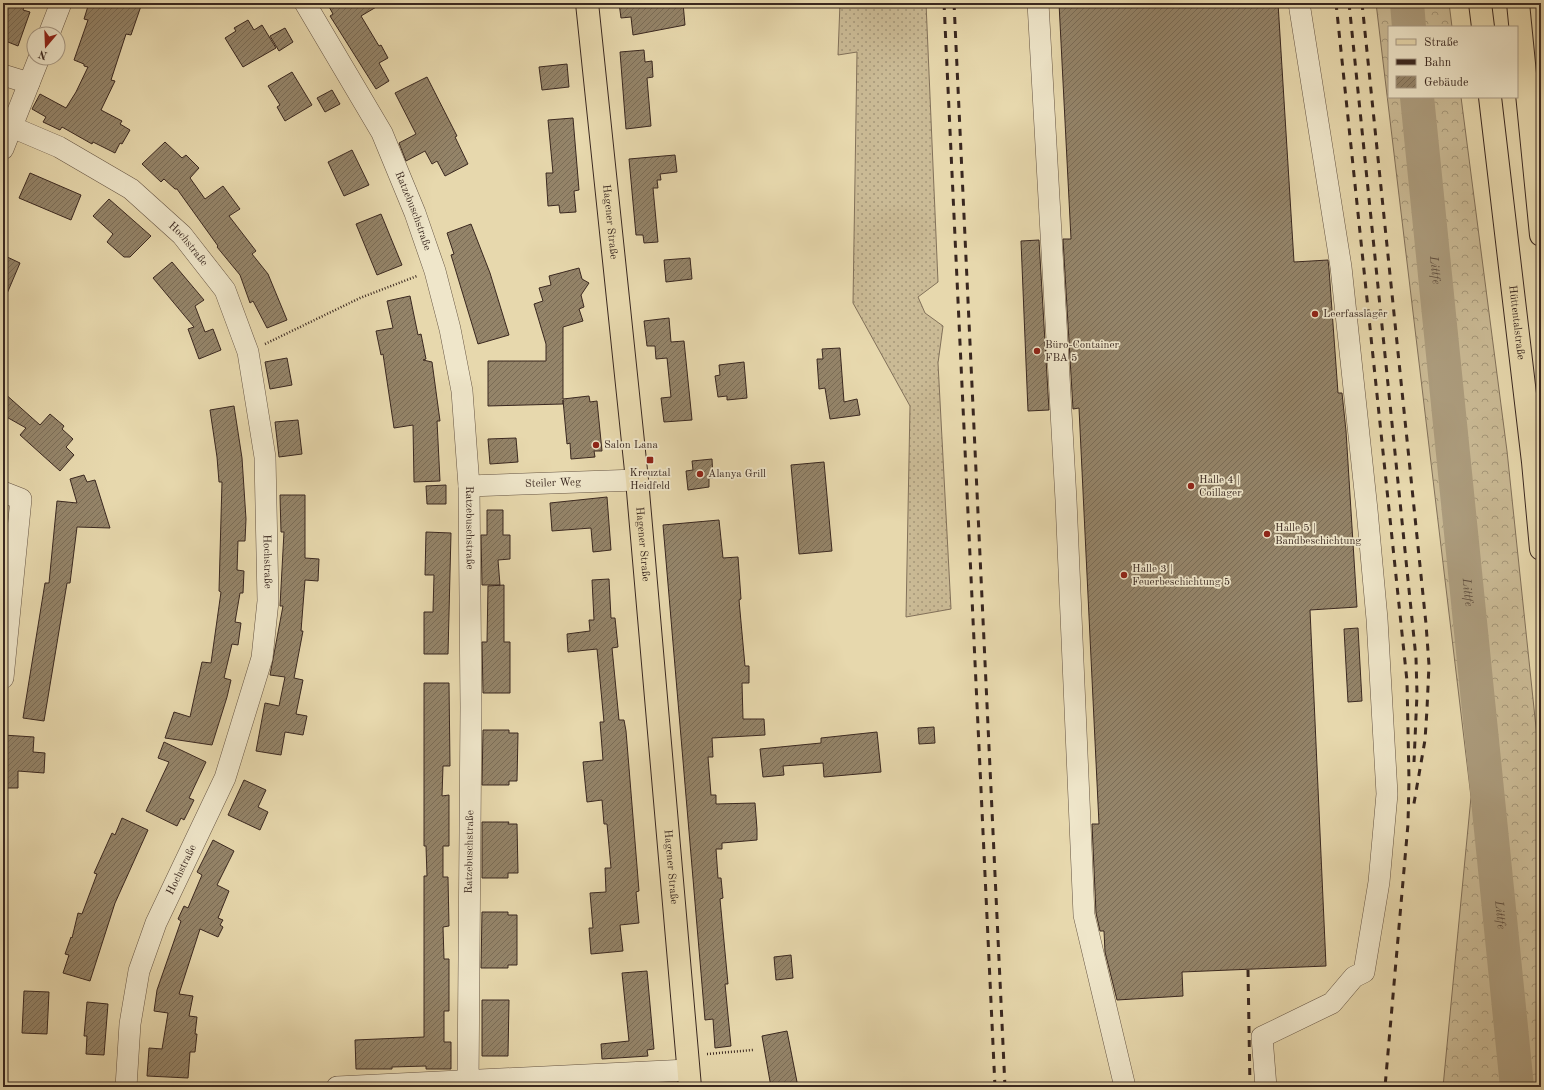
<svg xmlns="http://www.w3.org/2000/svg" width="1544" height="1090" font-family="'Old Standard TT',serif">
<style>
.grass{fill:url(#grass-dots);stroke:#82715a}
.forest{fill:url(#forest-crowns);stroke:#82715a}
.lines{fill:none;stroke-linecap:round;stroke-linejoin:round}
.river{stroke:#ac9c7d;stroke-width:34}
.building{fill:url(#building-hatch);stroke:#3a2820}
.minor-casing{stroke:#655443;stroke-width:22}
.major-casing{stroke:#3a2820;stroke-width:24}
.highway-casing{stroke:#3a2820;stroke-width:24}
.path{stroke:#3a2820;stroke-width:2.5;stroke-dasharray:1 2;stroke-linecap:butt}
.minor{stroke:#efe6ca;stroke-width:21}
.major{stroke:#e7d8ad;stroke-width:22}
.highway{stroke:#e7d8ad;stroke-width:22}
.rail{stroke:#3a2820;stroke-width:3;stroke-dasharray:7 7;stroke-linecap:butt}
.poi-dot{fill:#8f2418;stroke:#efe6ca;stroke-width:1.5}
.labels{text-anchor:middle;dominant-baseline:central;stroke-width:3.5;stroke-linejoin:round;paint-order:stroke}
.street-label{font-size:11px;fill:#3a2820;stroke:#efe6ca}
.poi-label{font-size:11px;fill:#3a2820;stroke:#efe6ca;text-anchor:start}
.water-label{font-size:12px;font-style:italic;fill:#5c4b3c;stroke:#efe6ca}
</style>
<defs>
<pattern id="grass-dots" width="8" height="8" patternUnits="userSpaceOnUse"><rect width="8" height="8" fill="#caba95"/><path d="M2 2h.1M6 6h.1" fill="none" stroke="#a59779" stroke-width="1.8" stroke-linecap="round"/></pattern>
<pattern id="forest-crowns" width="20" height="18" patternUnits="userSpaceOnUse"><rect width="20" height="18" fill="#caba95"/><path d="M2 6a3 3 0 1 1 6 0M12 15a3 3 0 1 1 6 0" fill="none" stroke="#a59779"/></pattern>
<pattern id="building-hatch" width="6" height="6" patternUnits="userSpaceOnUse"><rect width="6" height="6" fill="#948469"/><path d="M-1 1l2-2M0 6l6-6M5 7l2-2" fill="none" stroke="#7a6c56"/></pattern>
</defs>
<rect width="100%" height="100%" fill="#e7d8ad"/>
<filter id="stains"><feTurbulence type="fractalNoise" baseFrequency=".005" numOctaves="4"/><feColorMatrix values="0 0 0 0 .2 0 0 0 0 .09 0 0 0 0 .02 0 0 0 .5 -.17"/></filter>
<radialGradient id="worn" r=".72"><stop offset=".6" stop-color="#630" stop-opacity="0"/><stop offset="1" stop-color="#630" stop-opacity=".3"/></radialGradient>
<path class="grass" d="M840,3H926L938,282L918,297L925,313L943,326L938,363L951,609L906,617L910,406L853,303L857,52L838,55Z"/>
<path class="forest" d="M1376,3H1449L1452,27H1389V97H1461L1507,451L1541,775V1087H1443L1471,797Z
M1537,3H1541V43Z"/>
<g class="lines">
<g class="river">
<path d="M1407,3L1409,27"/>
<path id="s1" d="M1417,97L1517,1087"/>
</g>
</g>
<path class="building" d="M3,3H25L23,10L30,12L18,46L3,40Z
M89,3H142L131,35L126,34L111,80L115,81L101,110L122,121L120,124L130,130L122,144L120,143L115,153L93,142L92,144L62,127L60,130L43,122L46,117L32,109L40,94L66,108L76,92L88,67L84,66V64L74,60L88,20L84,19Z
M327,3H383L361,16L379,46L381,45L388,58L379,63L389,81L376,89L330,16L333,14Z
M619,3H683L685,25L633,35L631,17L621,18Z
M1059,3H1278L1294,262L1328,260L1329,269L1338,393H1342L1346,431L1357,607L1310,610L1326,966L1182,972L1183,996L1117,1000L1105,952L1104,931H1100L1096,913L1092,824H1099L1079,408L1073,409L1063,239H1071Z
M248,20L254,30L262,25L276,48L243,67L225,38L236,31L234,28Z
M285,28L293,42L279,51L270,36Z
M644,50L645,62L652,61L653,77L647,78L651,126L626,129L620,52Z
M567,64L569,87L542,90L539,67Z
M292,72L312,105L285,121L277,107L280,105L268,86Z
M427,77L457,136L455,137L468,164L445,176L437,161L432,164L425,151L406,161L399,143L416,134L395,93Z
M332,90L340,104L325,112L317,98Z
M573,118L579,190L574,191L576,212L560,213L559,205L548,206L546,173H553L548,120Z
M165,142L182,158L186,155L199,168L190,178L205,199L223,186L240,209L229,216L256,251L252,254L268,274L287,320L267,328L253,301L250,303L240,275L217,247L218,246L177,189H175L164,179L161,182L142,164Z
M352,150L369,185L344,196L328,162Z
M675,155L677,172L660,174L661,180H657L658,188H653L658,242L644,243L643,235H636L629,159Z
M30,173L81,195L71,220L19,198Z
M109,199L151,236L130,257H124L107,242L113,234L93,216Z
M381,214L402,265L377,275L356,224Z
M471,224L490,273L509,335L478,344L451,255L454,254L447,233Z
M1039,240L1049,410L1028,411L1021,241Z
M3,255L20,263L3,303Z
M690,258L692,279L666,282L664,260Z
M172,262L204,300L195,306L205,332L213,329L221,350L199,359L188,329L194,327L153,278Z
M579,268L582,279L589,283L581,295L584,307L579,309L583,321L563,327V399L589,396L590,402L597,401L602,451H594L595,457L571,459L570,443L567,444L563,400V404L488,406V361H546V344L534,304L543,301L539,288L551,285L549,276Z
M410,296L418,335L421,334L426,359L423,360L432,362L440,421H437L440,481L414,482L413,425L394,428L383,354L381,355L376,331L393,328L387,301Z
M669,318L671,342L684,341L692,420L664,422L661,398L671,397L667,358L656,359L655,346H647L644,321Z
M840,348L844,402L857,399L860,415L830,419L825,388L819,389L817,359H823L822,349Z
M287,358L292,385L270,389L265,362Z
M744,362L747,398L727,400V396L718,397L715,376L720,375L719,365Z
M3,392L40,425L50,414L64,426L62,429L73,439L66,447L74,455L60,471L20,435L26,428L3,415Z
M234,406L242,458L246,519L245,541H238L237,570L244,571L243,593H240L235,622L241,623L238,645L232,644L224,678L231,680L227,697L212,745L165,738L174,712L190,717L202,662L211,663L221,592L219,591L222,482H219L217,457L210,410Z
M298,420L302,454L279,457L275,422Z
M516,438L518,462L490,464L488,439Z
M712,459L713,478H709V487L688,490L686,471L693,470L692,461Z
M824,462L832,551L799,554L791,465Z
M84,475L87,482L95,480L110,528L77,527L70,583H67L44,721L23,718L45,583H49L57,501L77,503L70,479Z
M446,485V504H427L426,486Z
M280,495H305V558L319,559L318,581L305,580L301,631H303L294,678L303,680L296,714L307,716L303,735L285,732L281,755L256,751L265,703L279,706L285,677L270,675L283,606H280L284,532H281Z
M607,497L611,550L593,552L591,528L552,531L550,503Z
M487,510H503V535H510V559L498,560L500,585H482L481,535H487Z
M719,520L723,558L738,557L741,599L739,600L745,666H749V683H742L743,719H764L765,735L712,738L713,757H708L711,795H716V804L755,803L757,829V840L722,843V849H716L718,878H721L723,898L720,899L728,984H725L731,1046L715,1048L713,1019L705,1020L663,525Z
M426,532L451,533L448,654H424V612H433L434,575H425Z
M609,579L611,618H615L618,647L612,648L619,720H624L626,731L639,891L636,892L639,923L620,925L623,951L591,954L589,928H593L590,893L606,892L605,868H611L607,824H604L602,800L587,802L583,762L603,760L600,722H604L597,649L568,652L567,634L590,631L589,620H594L592,580Z
M504,585V642H510V693H483L482,642H487L488,586Z
M1358,628L1362,701L1348,702L1344,629Z
M424,683H449L450,766H443L442,796L449,795V846H443V877H448L449,926L443,927L444,959H449V1011H444V1042H451V1069H426V1066L392,1067V1069H356L355,1040L424,1037V876H427L426,846H424Z
M934,727L935,743L919,744L918,728Z
M483,730H509V733H518L517,781H509V785H482Z
M877,732L881,772L824,777L823,763L783,766L784,775L763,777L760,749L821,743V738Z
M3,735L34,737L33,752L45,753L44,773L18,771V788H3Z
M164,742L206,762L189,798L194,800L184,820L181,818L177,826L146,811L169,762L158,758Z
M244,780L266,790L258,807L268,812L260,830L228,815Z
M122,818L148,830L115,903L90,981L63,973L69,955L65,954L71,937L72,938L78,913L82,914L97,874L94,873L112,833L115,835Z
M482,822H509L508,824H517L518,873H508V878H482Z
M213,840L234,851L217,885L229,891L218,918L223,920L220,925L223,927L218,937L200,929L179,994L193,996L189,1016L197,1017L195,1034H197L195,1052H190L188,1078L147,1076L149,1048L162,1049L168,1013L154,1011L157,990L181,921L178,919L184,906L188,908L202,875L197,872Z
M482,912H508V915H517V965H508V968H481Z
M791,955L793,978L776,980L774,957Z
M647,971L654,1049L647,1050L648,1056L602,1059L601,1044L629,1041L622,973Z
M24,991L49,992L47,1034L22,1033Z
M482,1000H509L508,1056H482Z
M87,1002L108,1004L104,1055L86,1054L87,1036H84Z
M787,1031L798,1087H771L762,1036Z"/>
<g class="lines">
<g class="minor-casing">
<g id="minor">
<path id="s2" d="M305,3L382,133L415,213L435,271L450,329L462,391L469,486L471,707L468,1087"/>
<path d="M1038,3L1066,500L1084,915L1125,1087"/>
<path d="M49,34L61,3"/>
<path d="M3,75L29,83"/>
<path id="s3" d="M12,127L59,147L131,189L182,235L225,290L248,352L265,457L268,601L262,658L225,778L156,923L139,971L130,1024L126,1087"/>
<path d="M3,149L39,58"/>
<path id="s4" d="M469,486L637,480"/>
<path d="M3,492L21,499L3,678"/>
<path d="M337,1087L688,1070"/>
<path d="M1266,1087L1262,1037L1332,1003L1354,977L1364,972L1379,882L1387,794L1377,619L1367,510L1341,267L1299,3"/>
</g>
</g>
<g class="major-casing">
<g id="major">
<path id="s5" d="M587,3L637,480L690,1087"/>
</g>
</g>
<g class="highway-casing">
<g id="highway">
<path d="M1480,3L1483,27"/>
<path d="M1518,3L1541,235"/>
<path id="s6" d="M1490,97L1533,462L1541,549"/>
</g>
</g>
<path class="path" d="M265,344L360,298L417,276
M707,1054L753,1050"/>
<use href="#minor" class="minor"/>
<use href="#major" class="major"/>
<use href="#highway" class="highway"/>
<path class="rail" d="M944,3L995,1087
M954,3L1005,1087
M1336,3L1407,681L1409,780L1408,824L1385,1087
M1349,3L1416,658L1417,694L1414,762
M1362,3L1426,624L1429,665L1427,709L1425,740L1413,809
M1248,970L1250,1087"/>
</g>
<g class="poi-dot">
<circle cx="1315" cy="314" r="4"/>
<circle cx="1037" cy="351" r="4"/>
<circle cx="596" cy="445" r="4"/>
<rect x="646" y="456" width="8" height="8" rx="2"/>
<circle cx="700" cy="474" r="4"/>
<circle cx="1191" cy="486" r="4"/>
<circle cx="1267" cy="534" r="4"/>
<circle cx="1124" cy="575" r="4"/>
</g>
<g class="labels">
<g class="street-label">
<text stroke="none"><textPath href="#s2" startOffset="235">Ratzebuschstraße</textPath></text>
<text stroke="none"><textPath href="#s5" startOffset="220">Hagener Straße</textPath></text>
<text stroke="none"><textPath href="#s3" startOffset="214">Hochstraße</textPath></text>
<text stroke="none"><textPath href="#s6" startOffset="227">Hüttentalstraße</textPath></text>
<text stroke="none"><textPath href="#s4" startOffset="84">Steiler Weg</textPath></text>
<text stroke="none"><textPath href="#s2" startOffset="559">Ratzebuschstraße</textPath></text>
<text stroke="none"><textPath href="#s5" startOffset="544">Hagener Straße</textPath></text>
<text stroke="none"><textPath href="#s3" startOffset="550">Hochstraße</textPath></text>
<text transform="translate(470 852) rotate(-89)">Ratzebuschstraße</text>
<text stroke="none"><textPath href="#s5" startOffset="868">Hagener Straße</textPath></text>
<text transform="translate(182 870) rotate(-64)">Hochstraße</text>
</g>
<g class="poi-label">
<text x="1323" y="314">Leerfasslager</text>
<text x="1045" y="345">Büro-Container<tspan x="1045" dy="13">FBA 5</tspan></text>
<text x="604" y="445">Salon Lana</text>
<text x="650" y="473" text-anchor="middle">Kreuztal<tspan x="650" dy="13">Heidfeld</tspan></text>
<text x="708" y="474">Alanya Grill</text>
<text x="1199" y="480">Halle 4 |<tspan x="1199" dy="13">Coillager</tspan></text>
<text x="1275" y="528">Halle 5 |<tspan x="1275" dy="13">Bandbeschichtung</tspan></text>
<text x="1132" y="569">Halle 3 |<tspan x="1132" dy="13">Feuerbeschichtung 5</tspan></text>
</g>
<g class="water-label">
<text stroke="none"><textPath href="#s1" startOffset="174">Littfe</textPath></text>
<text stroke="none"><textPath href="#s1" startOffset="498">Littfe</textPath></text>
<text stroke="none"><textPath href="#s1" startOffset="822">Littfe</textPath></text>
</g>
</g>
<rect width="1544" height="1090" fill="none" stroke="#e7d8ad" stroke-width="16"/>
<rect x="4" y="4" width="1536" height="1082" fill="none" stroke="#3a2820" stroke-width="2"/>
<rect x="8" y="8" width="1528" height="1074" fill="none" stroke="#3a2820"/>
<rect x="1388" y="26" width="130" height="72" fill="#efe6ca" stroke="#a79a86"/>
<rect x="1396" y="39" width="20" height="6" fill="#e7d8ad" stroke="#a79a86"/>
<text x="1424" y="46" font-size="12" fill="#3a2820">Straße</text>
<rect x="1396" y="59" width="20" height="6" fill="#3a2820" stroke="#a79a86"/>
<text x="1424" y="66" font-size="12" fill="#3a2820">Bahn</text>
<rect x="1396" y="76" width="20" height="12" fill="url(#building-hatch)" stroke="#a79a86"/>
<text x="1424" y="86" font-size="12" fill="#3a2820">Gebäude</text>
<g transform="translate(46 46) rotate(199)"><circle r="19" fill="#efe6ca" stroke="#a79a86"/>
<path d="M0-3L7 15L0 10L-7 15Z" fill="#8f2418"/>
<text y="-6" font-size="11" font-weight="bold" text-anchor="middle" fill="#3a2820">N</text>
</g>
<rect width="100%" height="100%" filter="url(#stains)"/>
<rect width="100%" height="100%" fill="url(#worn)"/>
</svg>
